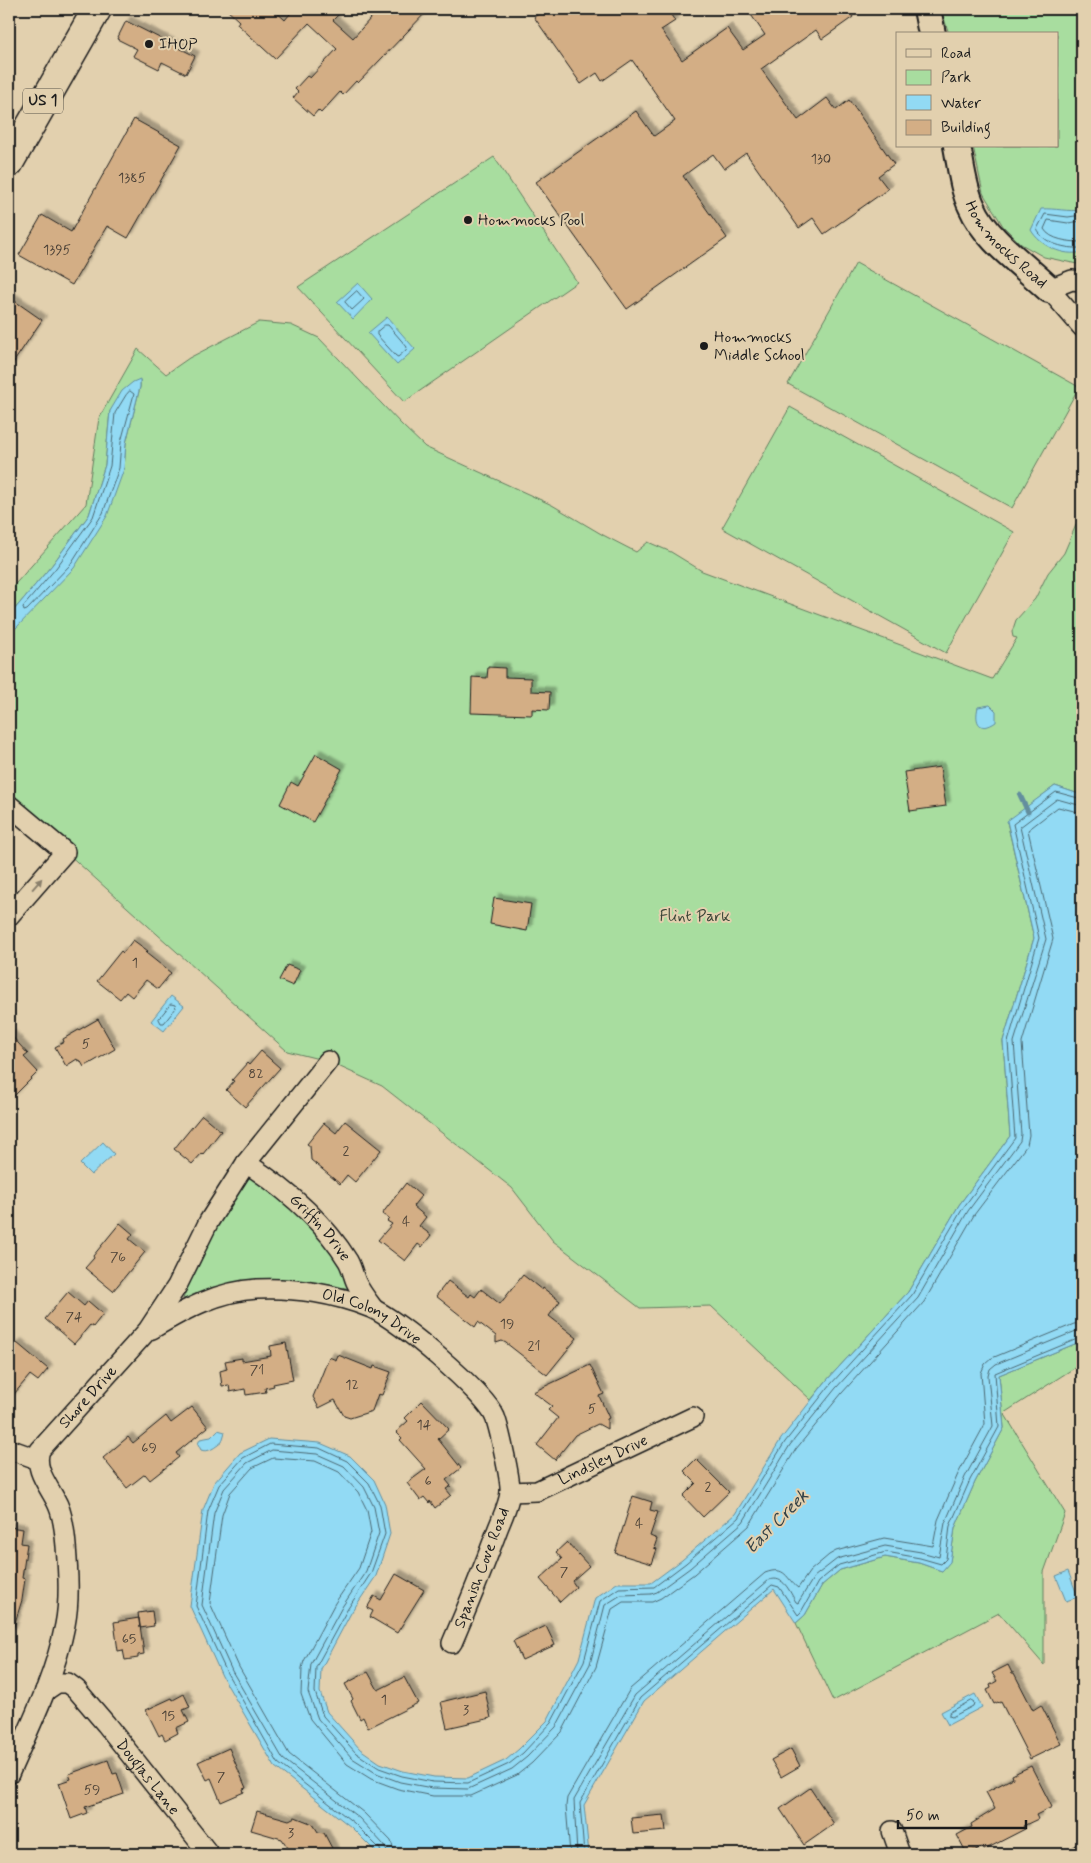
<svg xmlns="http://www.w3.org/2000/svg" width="1091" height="1863" font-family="Mynerve,sans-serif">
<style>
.green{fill:#a8dd9f;stroke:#627c5e}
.water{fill:#92daf4;stroke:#638e9e}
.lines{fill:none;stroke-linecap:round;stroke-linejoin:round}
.shore{stroke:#4b6872;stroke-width:1}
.stream{stroke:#638e9e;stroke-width:5}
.building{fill:#d3ae85;stroke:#1c1c1c;filter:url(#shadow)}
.street-casing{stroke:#1c1c1c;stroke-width:22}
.secondary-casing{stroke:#1c1c1c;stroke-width:30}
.primary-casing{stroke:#1c1c1c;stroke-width:31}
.street{stroke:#e2d0ae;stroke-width:19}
.secondary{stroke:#e2d0ae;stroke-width:26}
.primary{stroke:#e2d0ae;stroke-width:28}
.oneway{fill:#897f6c}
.poi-dot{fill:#1c1c1c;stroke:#e2d0ae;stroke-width:2}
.labels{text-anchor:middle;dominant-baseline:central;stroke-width:4;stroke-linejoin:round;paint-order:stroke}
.number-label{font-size:14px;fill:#4a4036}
.shield{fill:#e2d0ae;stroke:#575248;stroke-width:1}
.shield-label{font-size:15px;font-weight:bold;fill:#1c1c1c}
.poi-label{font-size:16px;fill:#1c1c1c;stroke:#e2d0ae;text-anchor:start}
.street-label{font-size:16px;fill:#1c1c1c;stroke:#e2d0ae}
.park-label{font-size:16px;fill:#384336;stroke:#e2d0ae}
.water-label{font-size:18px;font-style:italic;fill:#344247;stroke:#e2d0ae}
</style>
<defs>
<filter id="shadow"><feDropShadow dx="4.5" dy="-4.5" stdDeviation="1" flood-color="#0004"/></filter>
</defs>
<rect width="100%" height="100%" fill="#e2d0ae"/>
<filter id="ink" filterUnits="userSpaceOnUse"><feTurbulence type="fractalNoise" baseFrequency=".02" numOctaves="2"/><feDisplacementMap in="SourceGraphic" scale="10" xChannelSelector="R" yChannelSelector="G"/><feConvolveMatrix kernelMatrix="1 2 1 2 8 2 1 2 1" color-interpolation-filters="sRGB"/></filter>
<g filter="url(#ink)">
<path class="green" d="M941,9H1082V265L1044,257L1021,244L1003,226L983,193L973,146H1057V34H949Z
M494,157L577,282L404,402L298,287Z
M856,263L1079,387L1012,508L788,384Z
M259,322L291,325L319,338L402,425L425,447L552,505L603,535L636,552L648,542L671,552L702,571L992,679L1017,638L1013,637L1012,632L1016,620L1035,599L1048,573L1064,553L1082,511V795L1055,786L1007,822L1034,938L1003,1041L1010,1136L959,1205L908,1292L827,1380L811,1400L711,1306L640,1308L553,1241L512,1188L382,1086L327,1061L287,1051L67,853L9,804V633L16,628L124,469L126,443L140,387V380L110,411L105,465L89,515L52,565L9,616V591L86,504L99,418L138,349L166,374L189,358Z
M790,407L1014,532L946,653L722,528Z
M250,1175L319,1225L353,1289L279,1280L226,1287L183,1299C193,1270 226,1191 250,1175Z
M1082,1341V1363L1004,1413L1065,1513L1044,1572V1665L999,1613L833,1701L796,1623L805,1615L822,1585L840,1570L885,1557L919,1563L942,1571L950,1561L955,1528L975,1482L1004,1428L999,1375Z"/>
<path class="water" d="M1041,209C1055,208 1068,212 1082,210V252C1064,257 1040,246 1031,230Z
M358,283L372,299L353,319L337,302Z
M387,317L415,349L397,365L368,333Z
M140,379V387L126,443L124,469L107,516L74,568L16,628L9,633V616L52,565L89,515L105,465L110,411L122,391L133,382Z
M990,705L996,711V722C980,733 974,723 978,707Z
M1055,786L1082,795V1341L999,1375L1004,1428L975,1482L955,1528L950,1562L942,1571L919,1563L885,1557L840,1570L822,1585L805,1615L796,1623L774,1589L644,1701L584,1805L589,1854H378L351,1827L275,1767L222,1676L190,1606L203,1510L214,1483L240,1453L269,1439L320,1443L350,1456L374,1480L385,1504L390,1534L376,1576L351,1613L321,1669L320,1692L327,1712L360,1749L380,1763L403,1771L434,1777L468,1778L506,1760L519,1749L547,1721L579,1659L595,1598L617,1583H651L682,1560L735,1514L781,1439L827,1380L908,1292L959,1205L1010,1136L1003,1041L1034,938L1007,821Z
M171,996L184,1006L164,1031L151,1021Z
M103,1142L114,1154L91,1175L80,1164Z
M218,1430L225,1432L222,1442C215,1447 209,1453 201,1450L198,1444L200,1439L211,1437Z
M1068,1571L1078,1597L1066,1601L1056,1576Z
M975,1694L982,1707L948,1725L941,1712Z"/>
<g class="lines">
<path class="shore" d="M1082,215L1068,217L1045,214L1037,229C1043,244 1067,249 1082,248
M1082,221L1068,223L1048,220L1044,229C1050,240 1070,242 1082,242
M357,291L364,299L352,310L345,302Z
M385,325H388L407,347L406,350L398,357L396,356L377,335V332Z
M130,391L134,394L121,442L119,468L103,513L70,565L27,610L24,611L23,607L56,568L93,517L110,466L115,413L126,395Z
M171,1004L175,1005L176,1008L164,1023H161L159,1019Z
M971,1701L974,1703L973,1706L952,1717L949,1716V1713Z
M381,1854L380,1849L354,1823L278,1763L227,1673L196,1606L208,1511L219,1485L243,1458L270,1444L319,1448L347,1461L369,1483L380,1505L385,1534L371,1573L347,1610L316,1667L315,1692L323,1716L356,1753L379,1768L402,1776L433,1782L468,1783L509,1764L523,1753L551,1723L584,1661L600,1601L619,1588L654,1587L686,1563L738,1518L785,1442L831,1384L912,1295L963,1208L1015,1138L1008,1042L1039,938L1013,824L1056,792L1082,799
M388,1854L384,1845L359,1818L283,1759L232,1671L202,1605L214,1513L224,1489L247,1463L272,1450L317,1454L344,1466L364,1487L374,1507L379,1533L366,1571L342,1607L311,1664L308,1692L318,1719L352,1758L376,1773L400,1782L432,1788L468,1789L512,1769L527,1757L556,1727L590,1664L605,1605L621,1595L651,1594L657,1592L690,1568L743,1522L790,1445L836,1388L918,1298L968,1211L1020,1141L1021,1134L1014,1042L1046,939L1020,827L1057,799L1082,806
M395,1854L391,1841L364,1813L289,1754L239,1667L210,1603L222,1515L230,1493L252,1468L273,1458L315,1461L339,1472L358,1492L367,1510L371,1532L359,1568L335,1603L304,1661L302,1668L301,1694L310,1719L347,1764L371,1779L398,1789L433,1796H471L517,1775L532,1763L562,1732L596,1667L612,1609L623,1602H652L661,1598L694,1574L749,1526L796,1449L842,1393L924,1302L974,1215L1027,1145L1029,1135L1022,1043L1053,939L1028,830L1058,807L1082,813
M570,1854L566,1806L567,1798L630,1689L765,1573C786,1565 786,1579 798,1588L810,1571L829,1555L836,1551L884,1538L933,1546L938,1520L958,1474L985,1424L981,1373L985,1364L992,1358L1074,1324L1082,1323
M577,1854L574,1800L635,1695L769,1580C784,1575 789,1591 796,1602L798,1603L814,1577L837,1559L885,1546L921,1552L939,1557L945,1523L965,1477L993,1426L988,1376L990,1369L996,1364L1076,1331L1082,1330
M584,1854L580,1803L640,1698L772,1585L779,1587L798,1615L801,1612L818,1582L839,1565L886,1552L920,1558L941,1564L946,1559L950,1526L970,1480L999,1427L995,1373L1082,1337"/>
<path class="stream" d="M1020,795L1028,812"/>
</g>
<path class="building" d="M226,9H273L285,20L294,9H344L333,20L353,38L379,9H429L358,83L356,81L343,95L340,92L321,113L318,110L313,116L293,98L298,92L295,89L307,76L310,78L337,49L309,23L275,59L237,24L239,21Z
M546,9H667L675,21L661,30L682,60L727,28L743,50L765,35L747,9H847L853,17L822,39L816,30L761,69L798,120L827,98L836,110L849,100L894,164L878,176L888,189L824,234L813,218L799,228L746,153L724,169L713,154L683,176L727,238L627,309L536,182L636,111L654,136L675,121L632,60L602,81L597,73L581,84L534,17Z
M126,21L195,56L186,74L162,62L159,69L133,56L137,49L117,39Z
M134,119L181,145L128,238L107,226L72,285L19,255L42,215L71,232Z
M9,297L42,320L9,369Z
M488,667L505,668V677L531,678V691L550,692L549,710L532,709V715L471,713L472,677L487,678Z
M316,754L342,769L313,822L280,804L291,782L298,786Z
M940,767L946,806L910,811L904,772Z
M494,898L531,904L527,931L490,924Z
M133,940L148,951L146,953L171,973L158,989L146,980L132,997L126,992L120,999L97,981L121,951L123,953Z
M287,965L300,970L293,986L279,980Z
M98,1019L115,1049L84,1067L80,1060L78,1061L77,1059L66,1066L55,1047L64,1042L63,1039Z
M9,1033L28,1054L24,1057L38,1072L9,1101Z
M261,1051L280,1068L245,1107L226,1090L234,1081L232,1080L247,1063L249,1065Z
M202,1115L221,1131L203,1154L202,1153L192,1164L174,1149Z
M345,1121L381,1150L355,1182L347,1175L340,1184L311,1160L310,1146L307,1144L324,1123L336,1133Z
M406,1183L421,1196L413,1206L426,1217L419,1226L431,1235L422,1247L418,1244L405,1261L378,1240L392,1224L387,1221L389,1219L382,1214Z
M120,1223L133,1234L129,1239L145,1252L113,1291L85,1268L94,1258L93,1256Z
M523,1275L542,1290L543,1288L560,1301L549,1316L577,1338L547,1375L506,1343L502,1341L496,1343V1336L478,1322L475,1327L436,1296L448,1281L469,1297L471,1294L475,1297L481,1289L500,1304Z
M68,1292L84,1306L88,1301L103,1314L93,1327L90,1325L74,1344L45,1319Z
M17,1343L48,1369L38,1381L30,1375L9,1400V1352Z
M286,1343L293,1380L273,1384L274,1386L265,1388L266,1392L246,1395L245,1389L230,1392L229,1385L222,1386L220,1371L227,1369L225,1361L242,1358V1361L271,1356L270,1346Z
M338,1355L373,1369L374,1366L391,1372L382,1395L378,1394L372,1411L350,1418L344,1416L335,1400L319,1408L313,1397L329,1357L336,1360Z
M590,1365L604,1394L599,1396L609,1418L607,1419V1429L598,1424L575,1435L555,1460L537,1445L558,1418L548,1410L552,1406L533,1392Z
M422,1401L449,1429L438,1439L461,1468L446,1480L451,1486L446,1489L451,1495L435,1508L430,1501L429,1503L424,1497L420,1500L407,1483L426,1469L400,1440L402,1438L396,1432L408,1421L405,1418Z
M192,1407L208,1427L176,1453L179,1457L150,1480L145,1474L127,1488L103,1458L128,1437L133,1443L166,1416L171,1423Z
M696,1459L729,1492L703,1517L683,1496L696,1483L684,1471Z
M633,1496L652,1502L650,1510L658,1512L650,1536L657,1539L654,1548L657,1549L652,1564L615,1553Z
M9,1527L23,1529L21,1543L27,1544L22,1578L25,1579L22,1600L12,1632H9Z
M567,1542L589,1566L572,1581L576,1587L560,1602L540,1579L562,1559L556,1552Z
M396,1574L424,1590L397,1633L370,1617L373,1611L367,1608L374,1596L381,1600Z
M152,1611L154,1626L140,1628L138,1613Z
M139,1618L144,1654L138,1655V1658L125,1660L123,1650L118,1651L114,1622Z
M546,1626L555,1645L522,1660L513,1641Z
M1008,1665L1012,1673H1014L1033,1710L1041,1705L1061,1744L1030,1759L1001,1702L999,1703L998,1702L994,1704L987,1690L991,1688L990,1685L997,1681L992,1673Z
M368,1672L378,1690L404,1677L418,1703L368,1728L363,1717L360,1719L351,1701L353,1699L345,1684Z
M485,1691L491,1718L447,1728L441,1702Z
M184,1694L190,1707L183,1710L189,1722L176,1728L178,1733L165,1740L162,1734L159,1736L146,1710L172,1698L173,1700Z
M229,1748L246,1788L243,1789L244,1792L221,1802L211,1778L207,1780L198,1762Z
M791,1749L800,1766L781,1777L771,1760Z
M108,1760L113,1774L117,1773L124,1794L85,1807L87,1813L71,1819L59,1783L71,1779L69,1774Z
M1031,1766L1052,1807L1036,1815L1038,1819L1023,1826L1025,1829L984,1850L982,1847L967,1854L957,1835L972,1827L971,1824L995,1809L986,1792L1013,1778L1012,1775Z
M810,1788L834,1824L804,1845L780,1809Z
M257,1811L289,1820L295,1817L313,1824L318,1832L324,1833L335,1854H292L282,1839L251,1830Z
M664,1815L666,1831L633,1834L631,1818Z"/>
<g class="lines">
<g class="street-casing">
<g id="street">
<path d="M1082,281L1072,280L1049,289L1082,327"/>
<path d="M9,805L65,852L9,916"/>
<path id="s1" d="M246,1163C286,1189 323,1220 348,1261C352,1268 353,1275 356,1282C360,1291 367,1300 373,1308"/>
<path id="s2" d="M152,1329C184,1310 218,1291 257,1289C294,1287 336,1294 371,1308C398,1319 484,1392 495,1417C499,1427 511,1481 510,1491C510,1502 501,1520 497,1531C483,1569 468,1606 452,1643"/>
<path d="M9,1449L37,1459"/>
<path id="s3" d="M510,1492L537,1491L693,1417"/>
<path id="s4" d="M45,1691L57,1683H68L76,1689L106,1724L209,1854"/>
<path id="s5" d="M9,1774C30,1726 55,1677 65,1625C70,1600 68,1571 66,1546C65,1534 63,1516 58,1505C50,1487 33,1470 40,1450L148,1330L177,1286L209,1221L246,1163L328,1061"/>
<path d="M892,1831L900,1854"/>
<path d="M1082,1854V1853"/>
</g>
</g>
<g class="secondary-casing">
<g id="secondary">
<path d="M927,9L932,34"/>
<path id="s6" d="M957,146C961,166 963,189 972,207C986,240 1023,264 1049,289"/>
</g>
</g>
<g class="primary-casing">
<path id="primary" d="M9,163L97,9"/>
</g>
<use href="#street" class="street"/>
<use href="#secondary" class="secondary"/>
<use href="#primary" class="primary"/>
</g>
<defs><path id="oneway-solid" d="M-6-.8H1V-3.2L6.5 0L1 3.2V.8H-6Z" transform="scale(1.25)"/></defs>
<use class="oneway" href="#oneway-solid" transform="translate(37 884) rotate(-49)"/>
</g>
<g class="poi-dot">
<circle cx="149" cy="44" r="5"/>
<circle cx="468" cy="220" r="5"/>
<circle cx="704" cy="346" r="5"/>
</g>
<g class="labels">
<g class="number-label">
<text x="821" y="159">130</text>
<text x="132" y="178">1385</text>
<text x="57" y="250">1395</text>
<text x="135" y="963">1</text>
<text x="86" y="1044">5</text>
<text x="256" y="1074">82</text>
<text x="346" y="1151">2</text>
<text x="406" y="1222">4</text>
<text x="118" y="1257">76</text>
<text x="74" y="1317">74</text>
<text x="507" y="1324">19</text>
<text x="534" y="1346">21</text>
<text x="257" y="1370">71</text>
<text x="352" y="1385">12</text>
<text x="592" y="1409">5</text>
<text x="424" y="1425">14</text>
<text x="149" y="1448">69</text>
<text x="428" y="1481">6</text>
<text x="708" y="1487">2</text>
<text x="639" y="1524">4</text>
<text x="564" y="1572">7</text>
<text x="129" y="1639">65</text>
<text x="384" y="1700">1</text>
<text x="466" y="1710">3</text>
<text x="168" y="1716">15</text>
<text x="221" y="1777">7</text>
<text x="92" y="1790">59</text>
<text x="291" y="1833">3</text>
</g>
<rect class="shield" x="23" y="88.5" width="40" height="25" rx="4"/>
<g class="shield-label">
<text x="43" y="101">US 1</text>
</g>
<g class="poi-label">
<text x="159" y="44">IHOP</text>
<text x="478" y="220">Hommocks Pool</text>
<text x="714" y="337">Hommocks<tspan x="714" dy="18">Middle School</tspan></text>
</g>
<g class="street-label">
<text stroke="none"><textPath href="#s6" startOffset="114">Hommocks Road</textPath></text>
<text stroke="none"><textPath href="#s1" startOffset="99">Griffin Drive</textPath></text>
<text stroke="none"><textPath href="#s2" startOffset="234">Old Colony Drive</textPath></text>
<text stroke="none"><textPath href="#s5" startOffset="412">Shore Drive</textPath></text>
<text stroke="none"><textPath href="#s3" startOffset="100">Lindsley Drive</textPath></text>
<text transform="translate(482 1568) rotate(-69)">Spanish Cove Road</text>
<text stroke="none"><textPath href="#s4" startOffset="149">Douglas Lane</textPath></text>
</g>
<g class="park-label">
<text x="695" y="916">Flint Park</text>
</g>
<g class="water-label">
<text transform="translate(777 1522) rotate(-45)">East Creek</text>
</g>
</g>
<rect width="1091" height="1863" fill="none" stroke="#e2d0ae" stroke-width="30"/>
<rect x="15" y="15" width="1061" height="1833" fill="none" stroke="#1c1c1c" stroke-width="2" filter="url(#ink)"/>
<rect x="896" y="32" width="162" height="115" fill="#e2d0ae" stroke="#938874"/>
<rect x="906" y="49" width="25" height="8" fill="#e2d0ae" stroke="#938874"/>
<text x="941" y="58" font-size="15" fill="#1c1c1c">Road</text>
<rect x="906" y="70" width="25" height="15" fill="#a8dd9f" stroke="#938874"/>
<text x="941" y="82" font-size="15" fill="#1c1c1c">Park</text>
<rect x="906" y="95" width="25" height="15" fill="#92daf4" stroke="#938874"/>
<text x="941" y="108" font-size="15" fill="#1c1c1c">Water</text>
<rect x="906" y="120" width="25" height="15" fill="#d3ae85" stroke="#938874"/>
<text x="941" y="132" font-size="15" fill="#1c1c1c">Building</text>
<path d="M898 1820v8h128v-8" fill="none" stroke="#1c1c1c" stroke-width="2.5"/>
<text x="906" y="1820" font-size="15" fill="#1c1c1c" stroke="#e2d0ae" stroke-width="4" paint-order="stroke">50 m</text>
</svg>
